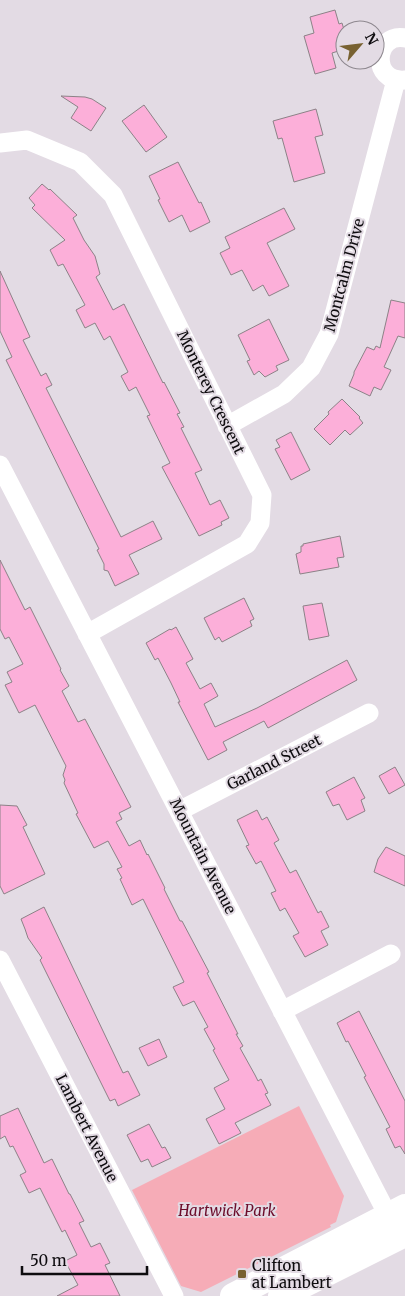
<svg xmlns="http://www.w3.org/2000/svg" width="405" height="1296" font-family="Merriweather,serif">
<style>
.green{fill:#f6acb7}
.building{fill:#fcafd9;stroke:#8c8287}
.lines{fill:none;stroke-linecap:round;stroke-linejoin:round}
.minor{stroke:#fff;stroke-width:19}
.secondary{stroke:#fff;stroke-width:26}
.poi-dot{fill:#786131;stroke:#e3dbe4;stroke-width:2}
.labels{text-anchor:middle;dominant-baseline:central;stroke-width:4;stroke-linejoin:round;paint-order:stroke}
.street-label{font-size:15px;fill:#0e0c0f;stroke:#e3dbe4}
.park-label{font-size:15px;font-style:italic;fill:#6c0d2b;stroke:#e3dbe4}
.poi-label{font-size:15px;fill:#0e0c0f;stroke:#e3dbe4;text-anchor:start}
</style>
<rect width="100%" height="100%" fill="#e3dbe4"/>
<path class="green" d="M299,1106L344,1196L336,1222L330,1225L331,1227L201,1292L181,1286L132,1190Z"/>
<path class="building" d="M335,10L339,24L342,23L345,33V49L332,53L336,68L315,74L304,36L314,33L310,17Z
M61,96L85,97L92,99L106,108L91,131L71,118L78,107Z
M144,105L167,137L146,152L122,121Z
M316,109L323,135L315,137L325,173L294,182L282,138L278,139L273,121Z
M178,162L199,203L201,202L210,222L190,232L182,215L169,222L158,200L160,199L149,176Z
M42,184L49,190L50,189L77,215L73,218L84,240L95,256L100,274L96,277L113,310L124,304L163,383L164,382L180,413L177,414L184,427L181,428L202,470L195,473L210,505L220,500L229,518L221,522L222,525L199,536L162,467L170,463L147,416L150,415L136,387L129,391L121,376L128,372L110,336L104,340L95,323L85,328L76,310L85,305L63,264L58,266L50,250L65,240L32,208L35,205L29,198Z
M284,208L295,229L267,243L289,286L269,296L263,285L253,291L242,270L231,275L220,253L230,248L225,237Z
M0,271L30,337L23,340L41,376L46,373L52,385L46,388L121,537L153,521L162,539L129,555L139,574L115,586L108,571L104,570V564L97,550L99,549L6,360L12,357L0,331Z
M391,300L405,303V338L398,336L384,367L391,370L381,390L374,387L370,396L349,386L354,374V372L367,347L374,350L376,346L380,348Z
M269,319L289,360L276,366L278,370L265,377L259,371L254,375L247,361L250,360L238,335Z
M342,399L360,417L359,418L363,423L350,435L345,430L330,445L314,429L329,414L328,412Z
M291,432L310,470L291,480L275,449L280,447L276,440Z
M340,536L344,557L337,558L339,567L300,574L296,554L301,552V546H303V544Z
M0,560L25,610L30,607L61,669L60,670L69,686L62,691L78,722L85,719L131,807L119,813L122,819L116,822L129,846L140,840L147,855L148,854L165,888L164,889L180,921H182L209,972L207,973L238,1034H236L243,1046L240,1048L255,1075L258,1081L261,1079L268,1093L265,1094L271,1105L235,1123L241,1133L219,1144L206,1119L225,1109L214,1088L229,1080L213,1050L215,1049L204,1029L208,1027L194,1001L183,1006L173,987L184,982L143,899L132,905L120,879L122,878L117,869L122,867L108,841L94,848L76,814L78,813L64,783L65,780L63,775L66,766L35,705L19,713L5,685L12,682L7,672L23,664L9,637L5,639L0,629Z
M244,598L254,619L250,621L252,626L222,642L219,637L215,640L204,618Z
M322,603L329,636L309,640L303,606Z
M176,627L193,659L186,663L200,689L211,683L218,696L204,704L215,727L257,708L347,660L357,680L268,728L264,721L223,742L227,750L208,760L178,702H180L171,683L158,658L155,660L146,643L170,629L171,630Z
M395,767L405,785L389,794L379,776Z
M354,777L365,798L361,800L365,811L347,820L339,804L333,806L326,792Z
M0,805L17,806L27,825L23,827L45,874L4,894L0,886Z
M257,810L262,820L267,817L279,840L274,843L290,873L296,870L318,913L321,911L329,927L321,931L328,945L305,957L293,936L299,933L285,908L280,911L271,893L276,891L261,861L256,864L246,846L249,845L237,820Z
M386,847L405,856V886L374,872L378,859Z
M44,907L123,1073L128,1071L140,1095L118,1106L115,1099L110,1101L40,960L42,958L28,938L25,929L21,919Z
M359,1011L405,1101V1154L400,1146L395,1148L386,1129L390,1127L364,1077L366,1076L348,1041L346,1042L337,1023Z
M159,1039L167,1057L148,1066L139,1048Z
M18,1108L44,1163L52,1159L69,1194H70L84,1221L79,1223L91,1247L100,1243L110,1263L105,1265L120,1296H57L78,1285L65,1261L77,1255L65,1230L62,1232L40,1188L29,1193L20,1175L26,1172L13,1146L10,1147L5,1136L0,1139V1116Z
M149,1124L162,1148L165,1147L171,1158L152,1167L148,1159L141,1162L127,1135Z"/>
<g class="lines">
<path class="minor" d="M405,38C374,32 370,83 405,80
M0,143L27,140L80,162L113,195L262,495L260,523L247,544L87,634
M227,426L284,394L311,368L329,334L396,80
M0,465L394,1227
M179,811L369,713
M0,960L174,1296
M282,1011L391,954"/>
<path class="secondary" d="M233,1296L405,1207
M281,1296L405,1234"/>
</g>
<rect class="poi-dot" x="237" y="1269" width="10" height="10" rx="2.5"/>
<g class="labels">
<g class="street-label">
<text transform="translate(344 275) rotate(-75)">Montcalm Drive</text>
<text transform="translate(211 392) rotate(64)">Monterey Crescent</text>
<text transform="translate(274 762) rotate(-27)">Garland Street</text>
<text transform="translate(203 856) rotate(63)">Mountain Avenue</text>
<text transform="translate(87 1128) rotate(63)">Lambert Avenue</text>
</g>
<g class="park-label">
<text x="227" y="1210">Hartwick Park</text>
</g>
<g class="poi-label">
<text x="252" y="1265">Clifton<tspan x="252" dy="17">at Lambert</tspan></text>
</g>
</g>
<g transform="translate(360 45) rotate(62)"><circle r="24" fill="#e3dbe4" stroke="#8e888f"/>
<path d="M0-4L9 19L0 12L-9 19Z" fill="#786131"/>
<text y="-8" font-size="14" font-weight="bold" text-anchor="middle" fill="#0e0c0f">N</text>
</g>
<path d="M22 1266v8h125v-8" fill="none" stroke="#0e0c0f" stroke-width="2.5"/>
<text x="30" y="1266" font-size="15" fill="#0e0c0f" stroke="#e3dbe4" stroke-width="4" paint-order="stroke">50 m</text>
</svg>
